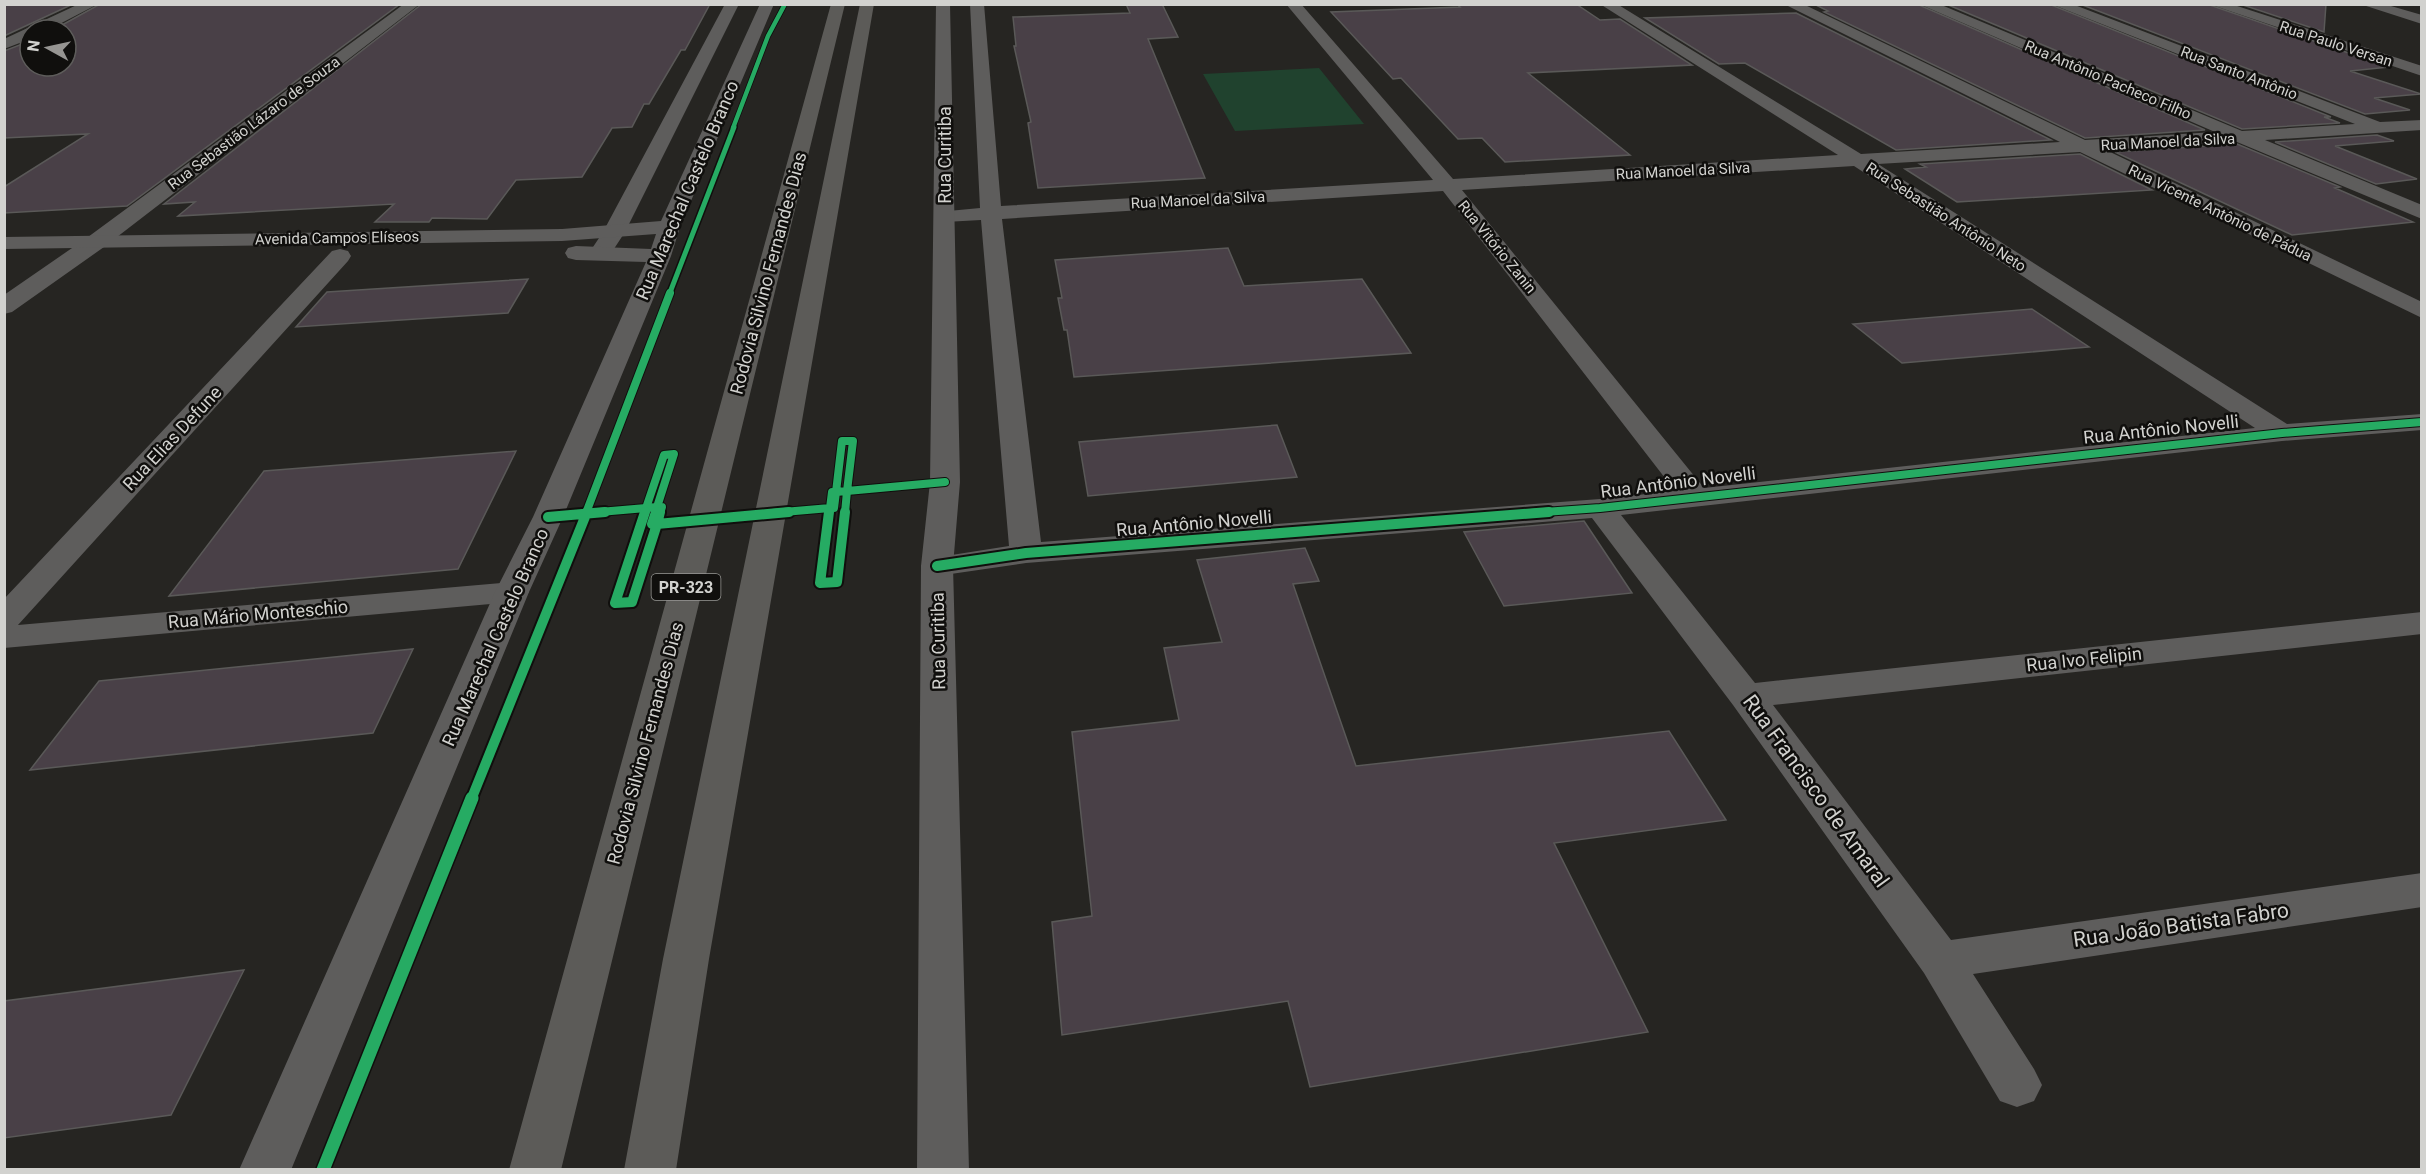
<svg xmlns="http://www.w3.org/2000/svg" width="2426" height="1174" font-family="Roboto,sans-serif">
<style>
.green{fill:#20422e}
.building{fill:#494047;stroke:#5a5958;stroke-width:1.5}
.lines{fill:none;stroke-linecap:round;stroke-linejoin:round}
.minor{fill:#5e5d5c;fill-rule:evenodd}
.tertiary{fill:#5e5d5c;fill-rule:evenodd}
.motorway{fill:#5c5b58;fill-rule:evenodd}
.cycleway-far4-casing{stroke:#100f0d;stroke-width:6}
.cycleway-far3-casing{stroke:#100f0d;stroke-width:8}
.cycleway-far2-casing{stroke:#100f0d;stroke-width:10}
.cycleway-far1-casing{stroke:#100f0d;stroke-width:14}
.cycleway-casing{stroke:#100f0d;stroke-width:16}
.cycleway-far4{stroke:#26ab63;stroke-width:4.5}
.cycleway-far3{stroke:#26ab63;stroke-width:5}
.cycleway-far2{stroke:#26ab63;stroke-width:8}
.cycleway-far1{stroke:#26ab63;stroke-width:10}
.cycleway{stroke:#26ab63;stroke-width:13}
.labels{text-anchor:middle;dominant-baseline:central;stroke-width:5;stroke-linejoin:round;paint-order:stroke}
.far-street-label{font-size:15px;fill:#d2d2cf;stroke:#100f0d}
.shield{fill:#100f0d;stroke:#989895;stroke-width:1.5}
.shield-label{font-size:16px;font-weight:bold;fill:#d2d2cf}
.street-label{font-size:18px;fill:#d2d2cf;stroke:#100f0d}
.near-street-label{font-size:21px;fill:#d2d2cf;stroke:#100f0d}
</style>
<rect width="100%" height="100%" fill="#262522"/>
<path class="green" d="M1319,68L1364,124L1235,131L1203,74Z"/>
<path class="building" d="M4,4H73L4,36Z
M100,4H400L127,206L4,213V187L88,134L4,138V51L30,41V66H66V30H53Z
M422,4H710L685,50H681L649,104H644L632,127L612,128L582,177L516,180L487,219L432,218L429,222H375L394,204L178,216L195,202L164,204Z
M1126,4H1162L1178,37L1148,39L1205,178L1038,188L1028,123L1031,122L1014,46H1016L1013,17L1130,13Z
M1457,4H1576L1600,20L1620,19L1692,65L1528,73L1630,155L1505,162L1482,138L1458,139L1401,78L1393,79L1331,12L1460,7Z
M1814,4H1917L2205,130L2085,138L1824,12L1828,11Z
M1946,4H2049L2331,117H2324L2340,123L2242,129Z
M2080,4H2207L2389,67L2350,71L2421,94L2374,98L2410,110L2365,114Z
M2240,4H2326L2324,32Z
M1796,13L2051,140L1896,150L1745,63L1719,64L1645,18Z
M2377,135L2394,141L2335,146L2417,179L2376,184L2275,142Z
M2237,144L2340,187L2335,188L2413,222L2292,235L2115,152Z
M2080,154L2152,190L1957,202L1905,169L1926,167L1920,164Z
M1228,248L1244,286L1362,279L1411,353L1074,377L1067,330H1064L1058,298H1062L1055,260Z
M528,279L508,313L296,327L327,292Z
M2032,309L2089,347L1902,363L1853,324Z
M1277,425L1297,477L1088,496L1079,442Z
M516,451L458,569L169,596L264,471Z
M1584,521L1632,593L1504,606L1464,532Z
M1305,548L1319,581L1293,584L1356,766L1669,731L1726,820L1554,843L1648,1032L1310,1087L1288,1001L1062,1035L1052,922L1092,916L1072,732L1179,720L1164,648L1222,642L1197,560Z
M413,649L373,733L30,770L99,681Z
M244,970L171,1115L4,1138V1001Z"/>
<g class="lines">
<path class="minor" d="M79,4H98L48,30H30V39L4,49V39Z
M404,4H420L104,247L12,312L4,314V295L88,237Z
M725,4H739L625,232L608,258L600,260L592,258L589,253L603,232Z
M970,4H984L1001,206L1433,180L1286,4H1301L1453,179L1838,155L1600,4H1617L1861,154L2060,142L1784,4H1803L2085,140L2215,132L1919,4H1939L2242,131L2355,124L2051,4H2072L2380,122L2422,120V130L2265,140L2422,205V219L2237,142L2106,150L2422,302V318L2080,152L1878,164L2287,424L2422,414V430L2282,441L1621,515L1755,683L2422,612V634L1773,705L1951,940L2422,873V907L1973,974L2034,1069L2042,1085L2034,1101L2017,1107L2000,1101L1924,973L1733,705L1592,518L1026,563L937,576L926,573L921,566L926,559L1009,546L981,220L945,222L938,220L935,216L938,212L980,208ZM1854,166L2255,428L1704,488L1462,190ZM1443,191L1675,491L1600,499L1041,542L1002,219Z
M2209,4H2231L2422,66V76Z
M2360,4H2384L2422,15V24Z
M340,249L348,251L351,256L348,261L18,625L512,582L524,585L529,592L524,599L512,602L4,648V599L332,251Z"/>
<path class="tertiary" d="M760,4H774L680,227L671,256L563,517L529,592L291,1170H239L495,592L533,517L646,262L576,260L568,258L565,253L568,248L576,246L651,249L656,234L562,241L4,249V237L562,229L661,221Z
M936,4H950L960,482L953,566L969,1170H917L921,566L930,482Z"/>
<path class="motorway" d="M831,4H845L561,1170H509Z
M860,4H874L709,959L676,1170H624L663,959Z"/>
<g class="cycleway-far4-casing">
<path id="cycleway-far4" d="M733,128L768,36L785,4"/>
</g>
<g class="cycleway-far3-casing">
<path id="cycleway-far3" d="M669,295L734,127"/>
</g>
<g class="cycleway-far2-casing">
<path id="cycleway-far2" d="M847,491L945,482
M836,492L842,441H853L847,491
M836,492L847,491
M657,507H662L660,513
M646,508L664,455L674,454L657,507
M646,508L657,507
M830,508L832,492H836
M830,508H834L836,492
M586,513L670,293
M588,513L646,508
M645,513L646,508
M655,513L657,507
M772,513L830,508
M829,513L830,508
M845,513L847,491
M1530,513L1600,508L2282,433L2422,422"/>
</g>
<g class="cycleway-far1-casing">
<path id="cycleway-far1" d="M645,512L615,603L632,602L657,524
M656,512L652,524H657
M829,512L820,583L837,582L845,512
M548,517L605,512
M657,524L660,512
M657,524L789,512
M937,566L1026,553L1549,512
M471,800L587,512"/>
</g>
<g class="cycleway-casing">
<path id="cycleway" d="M323,1170L472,798"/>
</g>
<use href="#cycleway-far4" class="cycleway-far4"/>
<use href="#cycleway-far3" class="cycleway-far3"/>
<use href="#cycleway-far2" class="cycleway-far2"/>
<use href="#cycleway-far1" class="cycleway-far1"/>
<use href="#cycleway" class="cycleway"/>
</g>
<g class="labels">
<g class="far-street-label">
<text transform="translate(2336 44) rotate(18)">Rua Paulo Versan</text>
<text transform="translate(2239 73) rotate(21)">Rua Santo Antônio</text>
<text transform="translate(2108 80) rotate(23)">Rua Antônio Pacheco Filho</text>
<text transform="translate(254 123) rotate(-37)">Rua Sebastião Lázaro de Souza</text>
<text transform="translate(2168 142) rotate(-3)">Rua Manoel da Silva</text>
<text transform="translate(1683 171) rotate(-3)">Rua Manoel da Silva</text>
<text transform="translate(1198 200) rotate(-3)">Rua Manoel da Silva</text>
<text transform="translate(2220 213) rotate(26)">Rua Vicente Antônio de Pádua</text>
<text transform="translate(1946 217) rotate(33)">Rua Sebastião Antônio Neto</text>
<text transform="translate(337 238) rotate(-1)">Avenida Campos Elíseos</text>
<text transform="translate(1497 247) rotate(51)">Rua Vitório Zanin</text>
</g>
<rect class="shield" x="651.5" y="574" width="69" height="26" rx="4.5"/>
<g class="shield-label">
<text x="686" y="587">PR-323</text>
</g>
<g class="street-label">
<text transform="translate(944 155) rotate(-90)">Rua Curitiba</text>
<text transform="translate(687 190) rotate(-67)">Rua Marechal Castelo Branco</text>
<text transform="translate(768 273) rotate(-75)">Rodovia Silvino Fernandes Dias</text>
<text transform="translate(2161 429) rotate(-6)">Rua Antônio Novelli</text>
<text transform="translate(172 438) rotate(-47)">Rua Elias Defune</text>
<text transform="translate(1678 482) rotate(-7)">Rua Antônio Novelli</text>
<text transform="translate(1194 523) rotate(-5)">Rua Antônio Novelli</text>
<text transform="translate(258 614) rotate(-5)">Rua Mário Monteschio</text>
<text transform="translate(495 637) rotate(-66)">Rua Marechal Castelo Branco</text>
<text transform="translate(938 641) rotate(-91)">Rua Curitiba</text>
<text transform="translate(2084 659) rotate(-6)">Rua Ivo Felipin</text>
<text transform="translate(645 743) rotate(-75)">Rodovia Silvino Fernandes Dias</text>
</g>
<g class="near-street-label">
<text transform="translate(1816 791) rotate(54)">Rua Francisco de Amaral</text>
<text transform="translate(2181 925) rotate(-8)">Rua João Batista Fabro</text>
</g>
</g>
<rect width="2426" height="1174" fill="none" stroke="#d2d2cf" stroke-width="12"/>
<g transform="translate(48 48) rotate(278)"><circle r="28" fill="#100f0d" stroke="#5e5d5b" stroke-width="1.5"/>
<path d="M0-4.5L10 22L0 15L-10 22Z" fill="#969592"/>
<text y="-9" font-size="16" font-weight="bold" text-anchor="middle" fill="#d2d2cf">N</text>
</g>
</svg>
